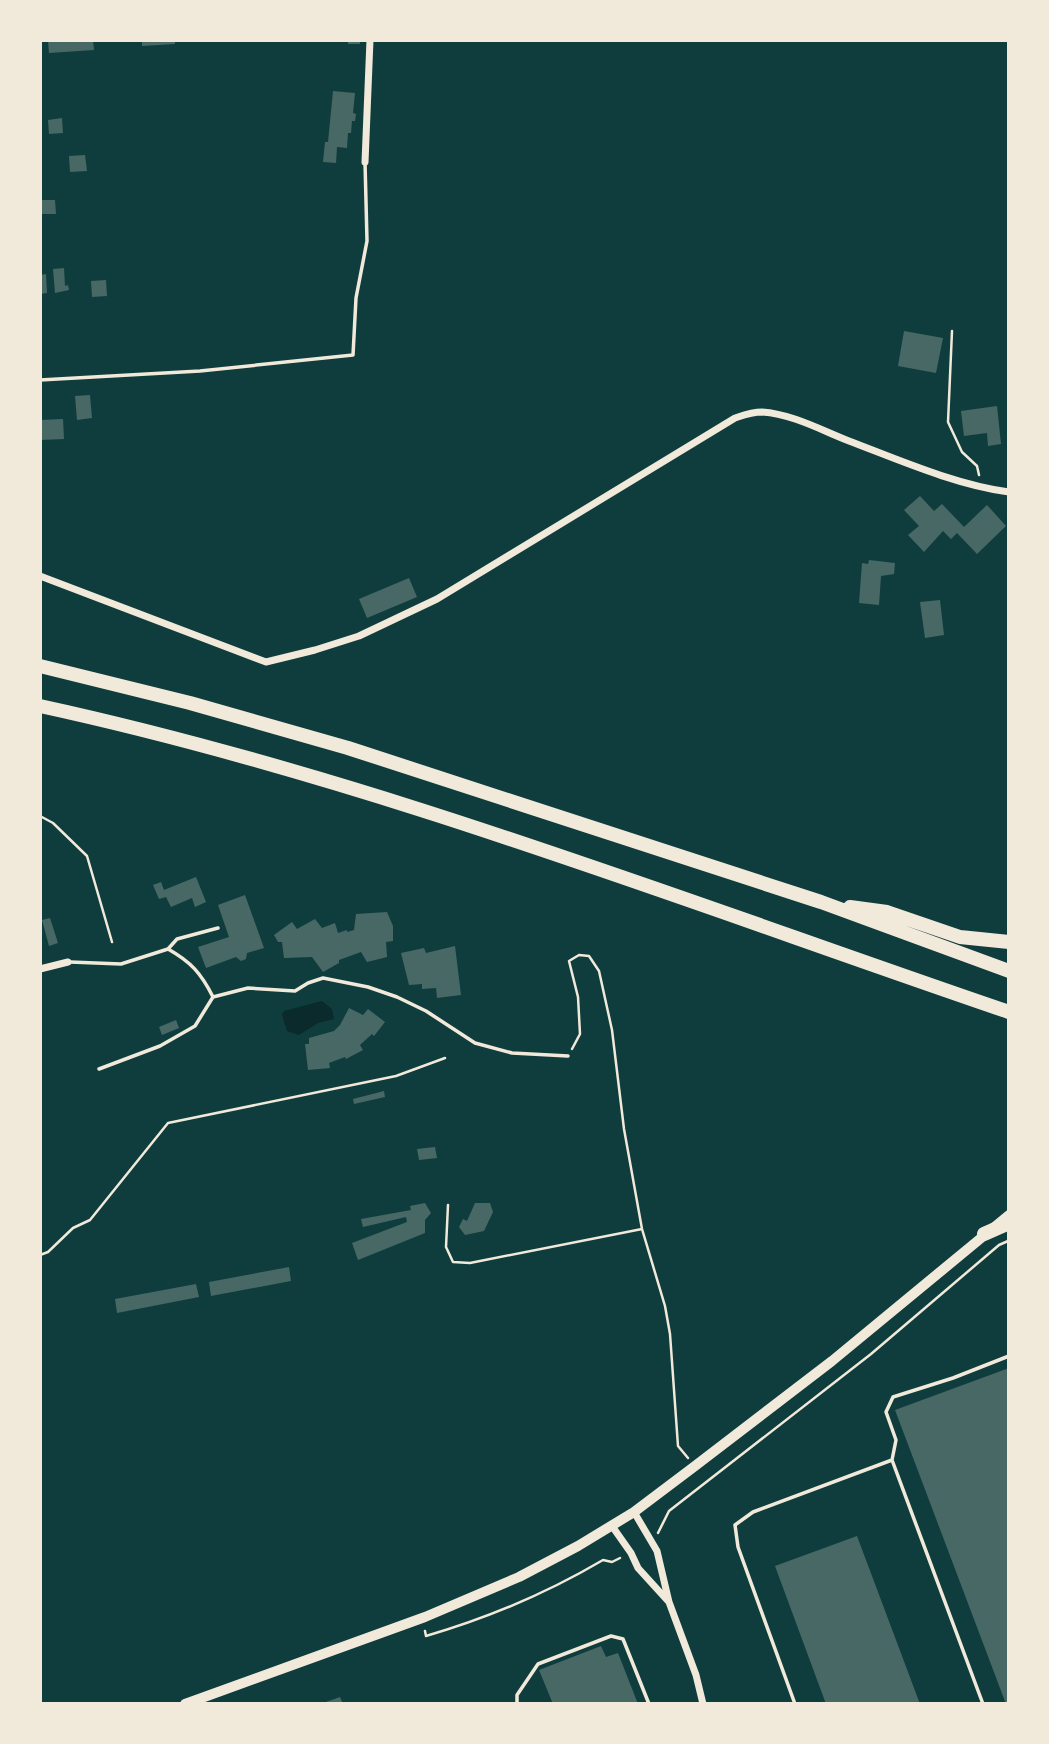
<svg xmlns="http://www.w3.org/2000/svg" width="1049" height="1744" font-family="Bitter,serif">
<style>
.water{fill:#0a2a2b}
.building{fill:#486865}
.lines{fill:none;stroke-linecap:round;stroke-linejoin:round}
.path{stroke:#f1e9da;stroke-width:2.5}
.service{stroke:#f1e9da;stroke-width:3.5}
.minor{stroke:#f1e9da;stroke-width:7}
.secondary{stroke:#f1e9da;stroke-width:10}
.motorway{stroke:#f1e9da;stroke-width:14}
</style>
<rect width="100%" height="100%" fill="#0f3d3e"/>
<path class="water" d="M322,1001L332,1009L334,1019L318,1023L299,1035L287,1031L282,1015L284,1011Z"/>
<path class="building" d="M93,40L94,50L49,53L48,41Z
M142,40H175V44L142,46Z
M348,40H360V44H348Z
M333,91L355,93L353,113L356,114L355,121H352L351,133H348L347,148L337,147L336,163L323,162L325,142H328Z
M62,118L63,133L49,134L48,120Z
M85,155L87,171L70,172L69,156Z
M40,200H55L56,214H40Z
M64,268L65,286L68,285L69,290L55,293L53,269Z
M46,274L47,293L40,294V275Z
M106,280L107,296L92,297L91,281Z
M904,331L943,338L936,373L898,366Z
M90,395L92,418L77,420L75,396Z
M997,406L1001,444L988,446L987,433L964,436L961,411Z
M63,419L64,439L40,440V420Z
M920,496L934,511L942,504L964,527L987,505L1006,526L977,554L957,533L951,539L943,531L924,552L908,535L919,526L904,510Z
M869,560L895,563L894,574L881,576L879,605L859,603L862,563L868,564Z
M409,578L417,597L367,618L359,599Z
M940,600L944,635L925,638L920,602Z
M196,877L206,902L195,907L192,898L171,907L166,897L159,899L153,885L161,882L164,890Z
M245,895L264,948L247,953L246,959L241,961L236,957L206,968L198,947L229,937L218,905Z
M387,912L393,926V941L386,942L387,957L367,962L361,952L339,960V963L323,972L312,957L284,958L282,942H278L274,935L292,922L297,929L315,919L322,928L335,923L338,933L347,930V932L354,930L356,914Z
M50,918L58,943L49,946L42,920Z
M455,946L461,995L437,998L436,988L422,989V984L409,985L401,953L424,948L426,953Z
M349,1008L363,1015L368,1009L385,1022L374,1036L372,1034L360,1045L363,1050L346,1059L345,1057L329,1063L330,1068L308,1070L305,1044H309V1038L334,1031L340,1025Z
M176,1020L179,1028L162,1035L159,1027Z
M384,1091L385,1097L354,1104L353,1099Z
M435,1147L437,1158L419,1160L417,1149Z
M425,1203L431,1213L425,1220V1233L358,1260L352,1243L407,1222L406,1217L363,1227L361,1219L411,1210L410,1206Z
M475,1203H490L493,1212L484,1231L465,1235L459,1227L463,1219L467,1221Z
M289,1267L291,1281L211,1296L209,1282Z
M196,1284L199,1297L117,1313L115,1299Z
M1009,1368V1704H1006L895,1410Z
M857,1536L920,1704H826L775,1566Z
M601,1646L606,1657L618,1653L638,1704H553L539,1670Z
M340,1697L343,1704H323V1703Z"/>
<g class="lines">
<path class="path" d="M952,331L948,422L962,452L977,466L979,475
M40,816L53,823L87,856L112,942
M572,1049L580,1034L578,997L569,961L579,955L589,956L599,971L612,1030L624,1129L642,1229L665,1306L670,1334L678,1446L688,1458
M448,1205L446,1247L453,1262L470,1263L642,1229
M40,1255L48,1252L73,1228L90,1220L168,1123L396,1076L445,1058
M658,1533L669,1511L871,1354L999,1245L1008,1241
M425,1631L426,1636C488,1618 547,1593 603,1560L612,1562L620,1558"/>
<path class="service" d="M40,380L200,371L353,355L356,298L367,241L365,162
M168,949L177,939L218,928
M70,962L121,964L168,949C191,962 201,973 213,997L248,988L295,991L308,983L323,978L368,987L397,997L426,1011L475,1043L512,1053L568,1056
M99,1069L160,1046L195,1026L213,997
M892,1460L896,1440L886,1412L893,1397L953,1378L1009,1356
M517,1704V1695L538,1664L611,1636L623,1639L649,1704
M795,1704L738,1547L735,1525L753,1512L892,1460L983,1704"/>
<path class="minor" d="M365,162L370,40
M40,576L266,662L315,650L359,636L437,599L735,418C744,415 752,412 762,412C792,414 821,430 849,441C899,460 956,485 1009,492
M40,969L68,962
M634,1512L657,1551L669,1602L696,1675L703,1704
M612,1526L631,1553L638,1568L668,1601"/>
<path class="secondary" d="M185,1704L425,1617L519,1577L578,1546L634,1512L695,1466L832,1361L1009,1215"/>
<path class="motorway" d="M40,666L190,703L348,748L821,902L1009,971
M40,706C371,778 689,903 1009,1012
M850,907L887,912L960,937L1009,942
M984,1234L1009,1223"/>
</g>
<rect width="1049" height="1744" fill="none" stroke="#f1e9da" stroke-width="84"/>
</svg>
